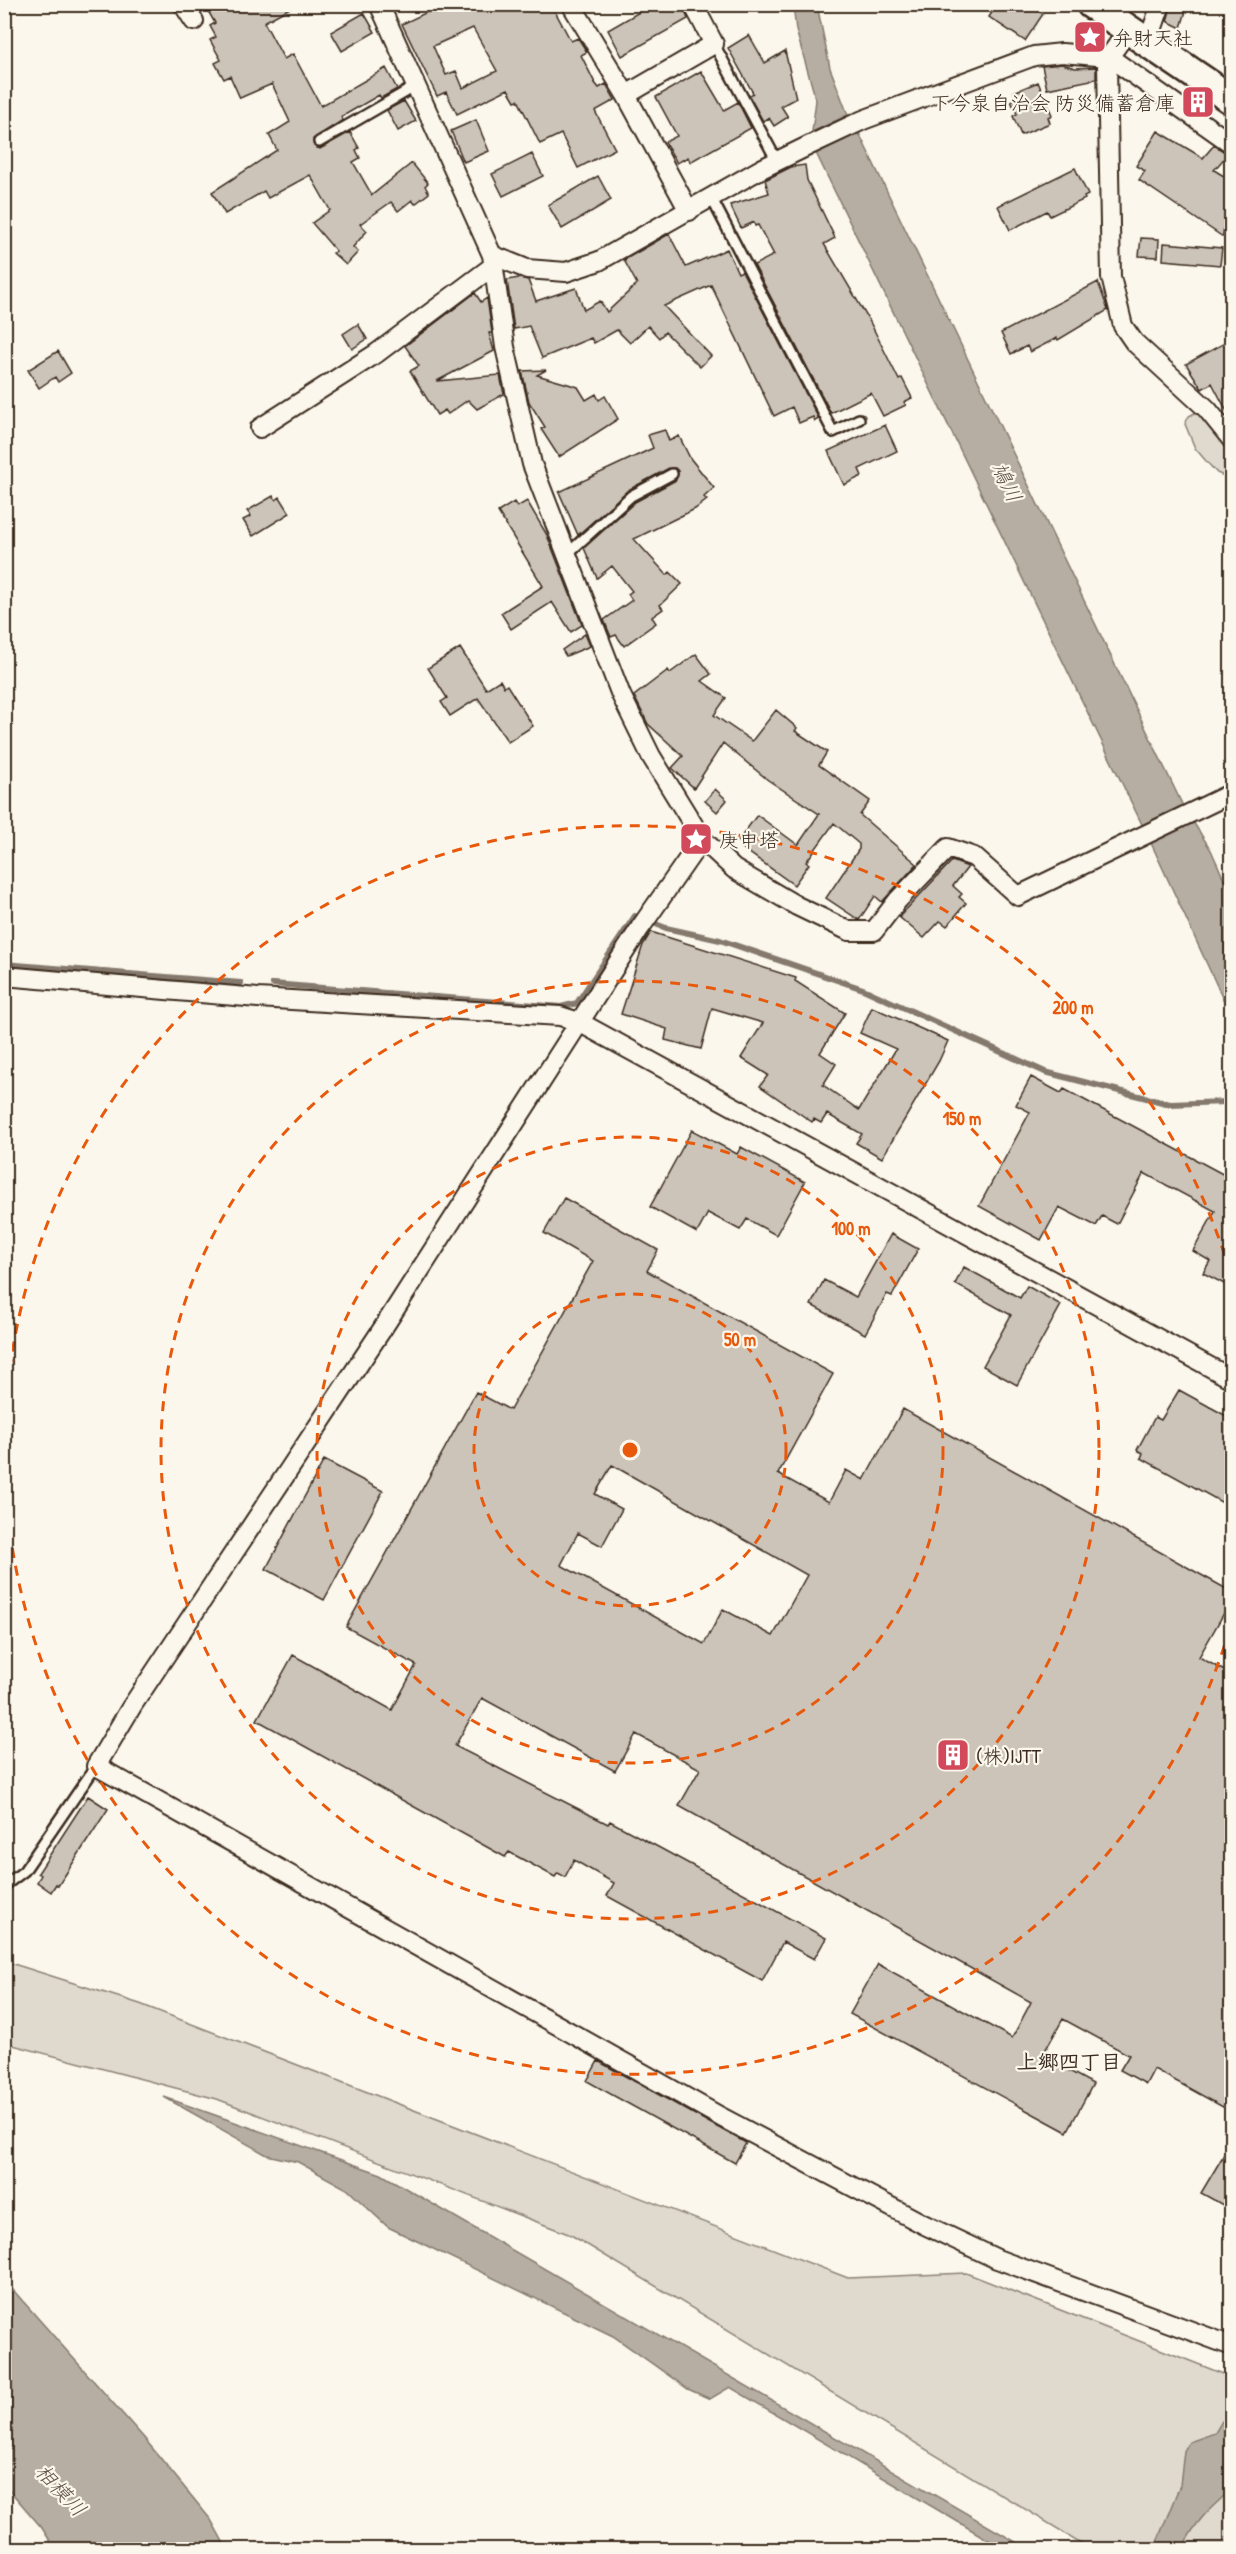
<svg xmlns="http://www.w3.org/2000/svg" width="1236" height="2554" font-family="'Patrick Hand','Klee One',sans-serif">
<style>
.green{fill:#dfd9ce;stroke:#8d8276;stroke-width:1.5}
.water{fill:#b6aea2;stroke:#85796d;stroke-width:1.5}
.lines{fill:none;stroke-linecap:round;stroke-linejoin:round}
.stream{stroke:#85796d;stroke-width:6}
.building{fill:#ccc4b9;stroke:#3b2a1e;stroke-width:1.5;fill-rule:evenodd}
.service-casing{stroke:#3b2a1e;stroke-width:14}
.minor-casing{stroke:#3b2a1e;stroke-width:22}
.primary-casing{stroke:#3b2a1e;stroke-width:33}
.service{stroke:#fbf7ec;stroke-width:9}
.minor{stroke:#fbf7ec;stroke-width:18}
.primary{stroke:#fbf7ec;stroke-width:28}
.ring{fill:none;stroke:#e8590c;stroke-width:3;stroke-dasharray:10 8}
.labels{text-anchor:middle;dominant-baseline:central;stroke-width:4.5;stroke-linejoin:round;paint-order:stroke}
.poi-label{font-size:20px;fill:#3b2a1e;stroke:#fbf7ec;text-anchor:start}
.water-label{font-size:21px;font-style:italic;fill:#605246;stroke:#fbf7ec}
.neighbourhood-label{font-size:21px;font-weight:bold;fill:#3b2a1e;stroke:#fbf7ec}
.centre{fill:#e8590c;stroke:#fbf7ec;stroke-width:3}
.ring-label{font-size:18px;text-anchor:middle;font-weight:bold;fill:#e8590c;stroke:#fbf7ec;stroke-width:4.5;stroke-linejoin:round;paint-order:stroke}
</style>
<rect width="100%" height="100%" fill="#fbf7ec"/>
<filter id="ink" filterUnits="userSpaceOnUse"><feTurbulence type="fractalNoise" baseFrequency=".0167" numOctaves="2"/><feDisplacementMap in="SourceGraphic" scale="12" xChannelSelector="R" yChannelSelector="G"/><feConvolveMatrix kernelMatrix="1 2 1 2 8 2 1 2 1" color-interpolation-filters="sRGB"/></filter>
<g filter="url(#ink)">
<path class="green" d="M1198,411L1231,431V479L1217,473L1206,461L1195,448L1185,424L1189,416Z
M4,1961L140,2004L848,2278L966,2273L1231,2377V2549H1091L571,2235L217,2099L5,2043Z"/>
<path class="water" d="M793,5H817L830,68L848,115L812,132L816,100L796,30Z
M857,129L1183,806L1211,850L1231,895V1016L1151,843L817,155L816,150Z
M164,2097L381,2174L1028,2549H988L992,2542L730,2387L710,2399L688,2389L613,2336L388,2227L347,2189L298,2162L267,2155Z
M5,2281L144,2438L211,2520L227,2549H55L42,2528L5,2485Z
M1222,2421L1231,2427V2490C1209,2509 1195,2522 1182,2549H1154L1180,2485L1184,2451L1189,2442L1215,2433Z"/>
<g class="lines">
<path class="stream" d="M4,964L241,983
M273,984L561,1007L577,1003L635,916L666,928L720,940L863,989L1045,1072L1170,1104L1226,1102L1232,1099"/>
</g>
<path class="building" d="M204,4H297L264,22L284,59L293,54L321,106L386,68L397,89L381,98L379,95L341,117L343,120L313,139L314,146L320,149L350,132L359,148L356,150L360,158L353,162L372,195L412,163L428,183L425,186L429,193L415,204L412,200L398,211L391,202L360,224L367,231L353,247L358,252L346,265L333,253L336,251L312,223L330,210L310,175L268,198L264,191L225,214L212,192L277,150L269,135L290,122L272,84L240,98L230,76L224,79L215,63L221,60L210,40L216,37L210,26L215,23Z
M444,4H551L571,41L578,38L587,52L581,55L595,83L599,88L606,84L615,100L595,111L615,149L578,168L561,134L540,144L518,100L515,101L508,89L457,114L446,92L437,96L402,24ZM473,28L497,71L463,88L456,71L446,75L433,46Z
M653,4H682L688,19L622,56L608,30Z
M997,4H1028L1043,14L1025,41L989,17Z
M1172,4H1188L1181,28L1167,21Z
M364,13L375,32L342,51L331,32Z
M749,35L765,63L785,51L796,98L781,106L788,117L774,126L769,118L763,121L749,96L753,93L728,48Z
M1062,64L1075,68L1096,67V79L1047,89L1042,66Z
M701,71L724,110L738,102L751,128L690,162L688,157L677,163L665,142L677,136L656,97Z
M1038,82L1052,115L1048,117L1050,123L1021,135L1013,116L1017,114L1011,101L1016,98L1014,92Z
M404,101L416,121L398,131L387,110Z
M476,120L489,151L464,162L451,131Z
M1158,131L1203,158L1214,145L1228,154L1214,170L1232,181V230L1224,224L1223,237L1139,180L1145,171L1136,166Z
M532,154L543,176L503,196L492,174Z
M805,165L807,180L835,238L824,244L870,322L899,380L902,378L912,398L904,402L906,405L883,416L871,393L831,413L754,265L774,255L758,225L755,226L754,222L741,228L730,205L769,193L765,180L791,167Z
M1075,168L1088,195L1084,197L1085,199L1050,216L1047,211L1010,230L998,206Z
M598,176L611,200L562,229L548,205Z
M669,234L686,267L727,249L738,273L742,271L819,419L815,421L813,417L799,423L792,407L774,416L711,285L664,306L711,356L700,367L665,332L659,338L648,326L630,343L617,330L594,343L591,338L542,358L529,326L514,329L507,280L519,278L528,280L536,301L576,288L584,310L600,301L607,312L637,284L624,260Z
M1141,238L1159,239L1158,257L1139,256Z
M1164,243L1222,248L1220,265L1163,260Z
M1098,282L1108,310L1058,340L1057,338L1030,352L1027,346L1011,354L1001,333Z
M475,293L481,302L487,298L492,333H489L494,351L437,381L500,375L504,394L477,409L468,400L448,414L445,410L437,415L410,371L419,366L405,346Z
M358,324L367,339L352,349L343,334Z
M1232,339V421L1212,383L1202,389L1186,364Z
M58,351L71,373L58,382L55,377L39,388L28,370Z
M546,370L537,375L578,387L586,400L596,394L599,400L605,396L618,419L559,457L541,429L545,427L529,402L522,371Z
M885,425L897,451L859,469L862,476L844,485L828,451Z
M665,430L669,441L679,436L690,458L714,488L704,497L707,500L695,509L634,539L667,575L670,572L682,584L660,605L663,609L652,617L656,623L624,646L616,635L611,637L604,620L632,600L628,594L632,591L612,566L597,578L584,548L635,502L676,480L678,471L675,468H669L628,490L578,535L559,492L653,448L648,435Z
M273,496L276,500L280,497L290,513L253,536L243,520L251,516L247,511Z
M527,501L547,535L582,625L571,632L552,602L511,629L501,613L543,586L498,512L514,502L517,507Z
M585,634L590,646L566,656L562,650Z
M460,648L486,689L500,680L504,687L507,685L533,726L508,742L478,698L450,716L441,702L447,698L428,668Z
M696,654L711,674L702,681L726,698L714,715L752,741L776,710L797,728L795,731L827,752L819,765L870,801L860,815L917,864L882,902L875,896L859,920L826,898L859,849V844L834,823L806,862L809,864L794,885L741,847L742,844L738,841L757,815L798,845L819,814L768,780L723,743L694,788L672,768L683,756L648,724L634,696L668,670L670,673Z
M715,789L727,800L717,812L705,801Z
M952,861L968,867L953,886L962,894L959,897L966,903L947,926L940,921L924,938L899,917Z
M651,932L796,978L795,981L845,1013L820,1053L836,1064L823,1085L859,1110L896,1049L860,1033L872,1007L948,1041L939,1061L882,1158L856,1143L862,1134L827,1114L821,1123L814,1119L812,1122L760,1086L768,1075L741,1058L763,1023L712,1008L701,1049L665,1040L667,1029L621,1014L643,945Z
M1031,1077L1061,1093L1064,1089L1232,1179V1288L1203,1273L1210,1261L1193,1251L1215,1211L1144,1173L1117,1224L1102,1216L1096,1226L1059,1207L1041,1240L979,1206L1030,1112L1016,1105Z
M692,1130L737,1154L741,1147L805,1182L776,1235L747,1219L740,1230L708,1213L697,1233L650,1207Z
M564,1198L658,1250L647,1271L833,1374L778,1474L829,1502L846,1470L864,1480L903,1409L1232,1592V1599L1199,1657L1232,1675V2112L1154,2069L1146,2084L1120,2070L1129,2055L1063,2019L1042,2056L1093,2084L1067,2132L1065,2131L850,2014L878,1964L1012,2038L1031,2002L679,1806L700,1769L636,1734L615,1771L482,1698L455,1746L608,1824L610,1821L826,1938L814,1959L783,1942L762,1981L607,1896L614,1883L574,1860L565,1877L558,1873L555,1877L509,1852L505,1857L257,1720L293,1655L392,1710L416,1665L346,1627L476,1392L510,1410L593,1261L544,1233ZM612,1465L807,1575L773,1636L723,1609L704,1644L561,1565L578,1533L602,1546L622,1509L595,1494Z
M891,1234L918,1249L892,1296L887,1294L865,1334L811,1305L824,1280L856,1297Z
M964,1267L1020,1298L1027,1286L1061,1305L1017,1385L983,1366L1011,1315L955,1284Z
M1179,1390L1232,1419V1508L1141,1458L1143,1453L1137,1450L1155,1417L1161,1420Z
M324,1460L383,1491L324,1600L266,1569Z
M88,1796L108,1809L58,1886L56,1884L51,1892L37,1882L41,1875L38,1873Z
M598,2061L746,2143L735,2163L587,2081Z
M1232,2141V2210L1201,2193Z"/>
<g class="lines">
<g class="service-casing">
<path id="service" d="M714,44L777,161
M319,142L416,86
M712,199L833,432L859,419
M566,555L631,496L672,474
M4,1886L24,1871L96,1766"/>
</g>
<g class="minor-casing">
<path id="minor" d="M183,4L194,21
M379,4L492,255L527,269L566,272L599,261L761,169L810,145L863,120L1034,56L1062,53L1109,57L1232,144
M571,4L626,95L689,211
M1129,29L1109,57L1107,65L1111,277L1123,326L1134,342L1207,409L1232,440
M1148,42L1161,4
M626,95L714,44L693,4
M492,255L505,347L532,464L621,695L651,756L702,839L734,869L797,906L849,931H874L898,900L948,848L974,857L1018,896L1232,793
M260,428L377,353L493,266
M702,839L640,928L381,1331L132,1706L96,1766L721,2117L925,2225L997,2259L1232,2346
M4,976L258,998L560,1016L579,1022L1232,1379"/>
</g>
<g class="primary-casing">
<path id="primary" d="M1091,4L1232,100"/>
</g>
<use href="#service" class="service"/>
<use href="#minor" class="minor"/>
<use href="#primary" class="primary"/>
</g>
</g>
<g class="ring">
<circle cx="630" cy="1450" r="156"/>
<circle cx="630" cy="1450" r="313"/>
<circle cx="630" cy="1450" r="469"/>
<path d="M1230 1628A626 626 0 0 1 5 1477M5 1423A626 626 0 0 1 1230 1272"/>
</g>
<defs>
<g id="sight-square" transform="scale(1.725)"><rect x="-9" y="-9" width="18" height="18" rx="4" fill="#d1495b" stroke="#fbf7ec"/><path d="M0-6L1.8-2.2L6-1.7L2.9 1.2L3.7 5.4L0 3.3L-3.7 5.4L-2.9 1.2L-6-1.7L-1.8-2.2Z" fill="#fff"/></g>
<g id="building-square" transform="scale(1.725)"><rect x="-9" y="-9" width="18" height="18" rx="4" fill="#d1495b" stroke="#fbf7ec"/><path d="M-4-6H4V6H1V3H-1V6H-4ZM-2.5-4.3h1.7v1.8h-1.7ZM.8-4.3h1.7v1.8H.8ZM-2.5-1h1.7V.8h-1.7ZM.8-1h1.7V.8H.8Z" fill="#fff"/></g>
</defs>
<g fill-rule="evenodd">
<use href="#sight-square" x="1090" y="37"/>
<use href="#building-square" x="1198" y="102"/>
<use href="#sight-square" x="696" y="839"/>
<use href="#building-square" x="953" y="1755"/>
</g>
<g class="labels">
<g class="poi-label">
<text x="1113" y="37">弁財天社</text>
<text x="1175" y="102" text-anchor="end">下今泉自治会 防災備蓄倉庫</text>
<text x="719" y="839">庚申塔</text>
<text x="976" y="1755">(株)IJTT</text>
</g>
<g class="water-label">
<text transform="translate(1007 482) rotate(64)">鳩川</text>
<text transform="translate(61 2490) rotate(47)">相模川</text>
</g>
<g class="neighbourhood-label">
<text x="1069" y="2061">上郷四丁目</text>
</g>
</g>
<circle cx="630" cy="1450" r="9" class="centre"/>
<g class="ring-label">
<text x="1073" y="1014">200 m</text>
<text x="962" y="1125">150 m</text>
<text x="851" y="1235">100 m</text>
<text x="740" y="1346">50 m</text>
</g>
<rect width="1236" height="2554" fill="none" stroke="#fbf7ec" stroke-width="24"/>
<rect x="12" y="12" width="1212" height="2530" fill="none" stroke="#3b2a1e" stroke-width="2" filter="url(#ink)"/>
</svg>
